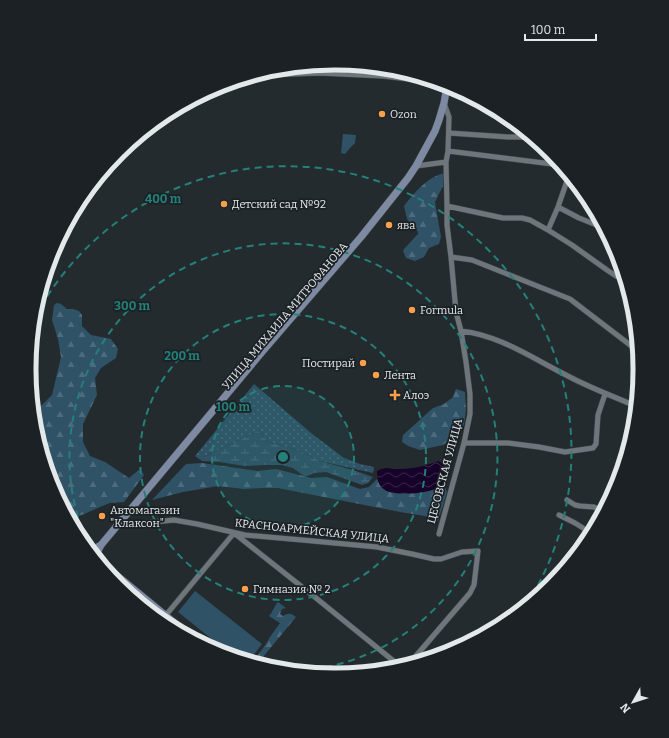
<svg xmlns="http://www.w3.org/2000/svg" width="669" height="738" font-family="Bitter,serif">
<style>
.grass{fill:url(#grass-dots)}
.forest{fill:url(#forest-firs)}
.wetland{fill:url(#wetland-marsh)}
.park{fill:#2f5266}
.water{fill:url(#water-waves)}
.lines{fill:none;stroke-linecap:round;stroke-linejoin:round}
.street-casing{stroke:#40474a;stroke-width:6}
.secondary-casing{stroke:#40474a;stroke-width:8}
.street{stroke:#6e767b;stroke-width:5}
.secondary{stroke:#7e8aa2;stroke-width:7}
.ring{fill:none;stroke:#24817a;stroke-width:2;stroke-dasharray:7 5}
.poi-dot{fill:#f8a04b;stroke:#1b2125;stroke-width:1.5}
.labels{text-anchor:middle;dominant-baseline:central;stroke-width:3.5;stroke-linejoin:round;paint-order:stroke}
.poi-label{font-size:11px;fill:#e3e8eb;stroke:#1b2125;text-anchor:start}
.street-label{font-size:11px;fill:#e3e8eb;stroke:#1b2125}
.rim{fill:none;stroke:#e3e8eb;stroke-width:5}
.centre{fill:#24817a;stroke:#1b2125;stroke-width:2}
.ring-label{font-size:12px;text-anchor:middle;font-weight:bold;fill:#24817a;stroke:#1b2125;stroke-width:3.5;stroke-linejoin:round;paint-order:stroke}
</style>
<defs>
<pattern id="grass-dots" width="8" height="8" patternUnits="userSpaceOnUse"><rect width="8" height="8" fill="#2f5266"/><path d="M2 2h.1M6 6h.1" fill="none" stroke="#4d6b7c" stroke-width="1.8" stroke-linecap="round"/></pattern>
<pattern id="forest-firs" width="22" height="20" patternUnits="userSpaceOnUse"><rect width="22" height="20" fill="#2f5266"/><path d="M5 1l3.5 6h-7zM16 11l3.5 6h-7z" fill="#4d6b7c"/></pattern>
<pattern id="wetland-marsh" width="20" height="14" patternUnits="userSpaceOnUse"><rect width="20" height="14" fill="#2f5266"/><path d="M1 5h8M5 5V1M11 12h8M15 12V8" fill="none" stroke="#4d6b7c"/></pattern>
<pattern id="water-waves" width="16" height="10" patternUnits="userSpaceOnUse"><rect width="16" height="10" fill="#17022a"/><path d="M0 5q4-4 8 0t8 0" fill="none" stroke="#392749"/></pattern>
</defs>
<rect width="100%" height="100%" fill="#242b2f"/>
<path class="grass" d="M254,384L311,433L344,458L360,464L374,467L373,473L320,461L297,450L267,441L260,430L199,459L195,456Z"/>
<path class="forest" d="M444,173L443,186L435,202L441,237L439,244L429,248L424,257L415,261L406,258L403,251L404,249L418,234V232L407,219L404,206C415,192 426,178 444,173Z
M57,303L61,304L67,309H73L79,311L82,315V326L91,335L111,339L118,349L116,358L101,368L95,378L97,395L83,424V442L90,456L105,462L129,478L140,469L144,475L124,502L110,503L100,507L82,515L69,517L52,486L35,428L33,414L52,395L61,357L58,339L52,320L54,305Z
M456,389L465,392L466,410L464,424L458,434L443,445L420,450L408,446L402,442L403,435L433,408L444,404L453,397Z
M202,463L257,471L276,469L311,478L327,477L360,489L369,487L377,479L381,486L436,489L443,483L447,492L438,521L425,516L400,512L278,488H262L244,489L218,486L183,492L152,500L186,464Z
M278,602L286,608L282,609L280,614L283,616C288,613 291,613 296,617L263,657L259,664L253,662L266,644L270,637L280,623L269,616C273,612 274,606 278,602Z"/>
<path class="wetland" d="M260,430L267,441L297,450L320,461L356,471L373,477L368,483L362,485L326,472L314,473L305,477L293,468L282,465H265L244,466L220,462L202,461L199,459Z"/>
<path class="park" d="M343,134L356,135L355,143L350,148L345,154L341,153Z
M195,591L262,644L249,661L233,656L178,612Z"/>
<path class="water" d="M438,461L446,465L449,474C445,480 443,485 437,488C427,494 395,496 385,490C378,486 377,479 377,471C388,465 388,470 399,469C411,469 427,466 438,461Z"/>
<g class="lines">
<g class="street-casing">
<path id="street" d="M226,84C233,85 242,85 249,82C256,80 261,76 268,75L319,73L383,76L425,81L447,88
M449,133L508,137H532
M448,151L560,165
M416,166L446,162
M447,206L503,218H522L530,220L548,230L572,245L607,270L616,276L625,280
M558,207L579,218L604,228
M548,230L558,207L569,175
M451,257L472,260L570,299L638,351
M461,331C499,335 532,358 566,375C588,387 612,396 636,406
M464,443H508L539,447L565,452L593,448L596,444L598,415L605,394
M567,500L575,505L580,506L594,507L603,512
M559,515L575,523L591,533
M121,522L124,525L174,520L197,524L245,535L302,540L377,547L412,554L434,559H441L462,552L478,551L474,585L470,593L409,664
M439,534L464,443L470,414V394L466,362L461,331L456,312L451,257L447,225V206L446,162L448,151L449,117L444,103
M166,615L234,533L316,598L401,667"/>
</g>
<g class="secondary-casing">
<path id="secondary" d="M89,549H94L101,545
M95,556L101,545L262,352L361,237L408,178L416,166L435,131L439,120L444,103L447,86
M98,560L193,638"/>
</g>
<use href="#street" class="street"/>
<use href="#secondary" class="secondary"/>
</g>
<circle cx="283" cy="457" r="71" fill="#24817a" fill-opacity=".12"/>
<g class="ring">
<circle cx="283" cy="457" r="71"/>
<circle cx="283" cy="457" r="143"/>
<path d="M91 551A214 214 0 1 1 296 671"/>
<path d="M35 317A285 285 0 1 1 527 604"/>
</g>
<g class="poi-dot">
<circle cx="382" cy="114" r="4"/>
<circle cx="224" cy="204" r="4"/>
<circle cx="389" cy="225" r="4"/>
<circle cx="412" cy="310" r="4"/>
<circle cx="363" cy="363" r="4"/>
<circle cx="376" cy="375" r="4"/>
<path d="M393 389h4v4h4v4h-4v4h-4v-4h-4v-4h4z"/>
<circle cx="102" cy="516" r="4"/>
<circle cx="245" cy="589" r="4"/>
</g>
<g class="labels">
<g class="poi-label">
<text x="390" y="114">Ozon</text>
<text x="232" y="204">Детский сад №92</text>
<text x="397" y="225">ява</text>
<text x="420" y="310">Formula</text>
<text x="355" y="363" text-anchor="end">Постирай</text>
<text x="384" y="375">Лента</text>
<text x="403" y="395">Алоэ</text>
<text x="110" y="510">Автомагазин<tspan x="110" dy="13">"Клаксон"</tspan></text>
<text x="253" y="589">Гимназия № 2</text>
</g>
<g class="street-label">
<text transform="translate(285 316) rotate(-50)">УЛИЦА МИХАИЛА МИТРОФАНОВА</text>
<text transform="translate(445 471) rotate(-75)">ЦЕСОВСКАЯ УЛИЦА</text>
<text transform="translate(312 531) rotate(6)">КРАСНОАРМЕЙСКАЯ УЛИЦА</text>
</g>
</g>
<path d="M0 0H669V738H0ZM334 70H335A298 298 0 0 1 633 368V370A298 298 0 0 1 335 668H334A298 298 0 0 1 36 370V368A298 298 0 0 1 334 70Z" fill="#1b2125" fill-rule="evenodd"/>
<path class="rim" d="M334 70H335A298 298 0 0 1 633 368V370A298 298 0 0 1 335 668H334A298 298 0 0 1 36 370V368A298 298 0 0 1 334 70Z"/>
<circle cx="283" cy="457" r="6" class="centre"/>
<g class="ring-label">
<text x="163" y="203">400 m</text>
<text x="132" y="310">300 m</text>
<text x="182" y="360">200 m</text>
<text x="233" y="411">100 m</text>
</g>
<g transform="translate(633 702) rotate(231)" stroke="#1b2125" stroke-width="3" paint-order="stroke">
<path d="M0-3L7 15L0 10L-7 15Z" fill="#e3e8eb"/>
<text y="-6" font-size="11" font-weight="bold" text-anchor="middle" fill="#e3e8eb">N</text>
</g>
<path d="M525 34v6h71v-6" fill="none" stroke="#e3e8eb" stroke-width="2"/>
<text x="531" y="34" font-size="12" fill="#e3e8eb" stroke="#1b2125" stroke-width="3" paint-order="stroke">100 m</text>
</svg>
